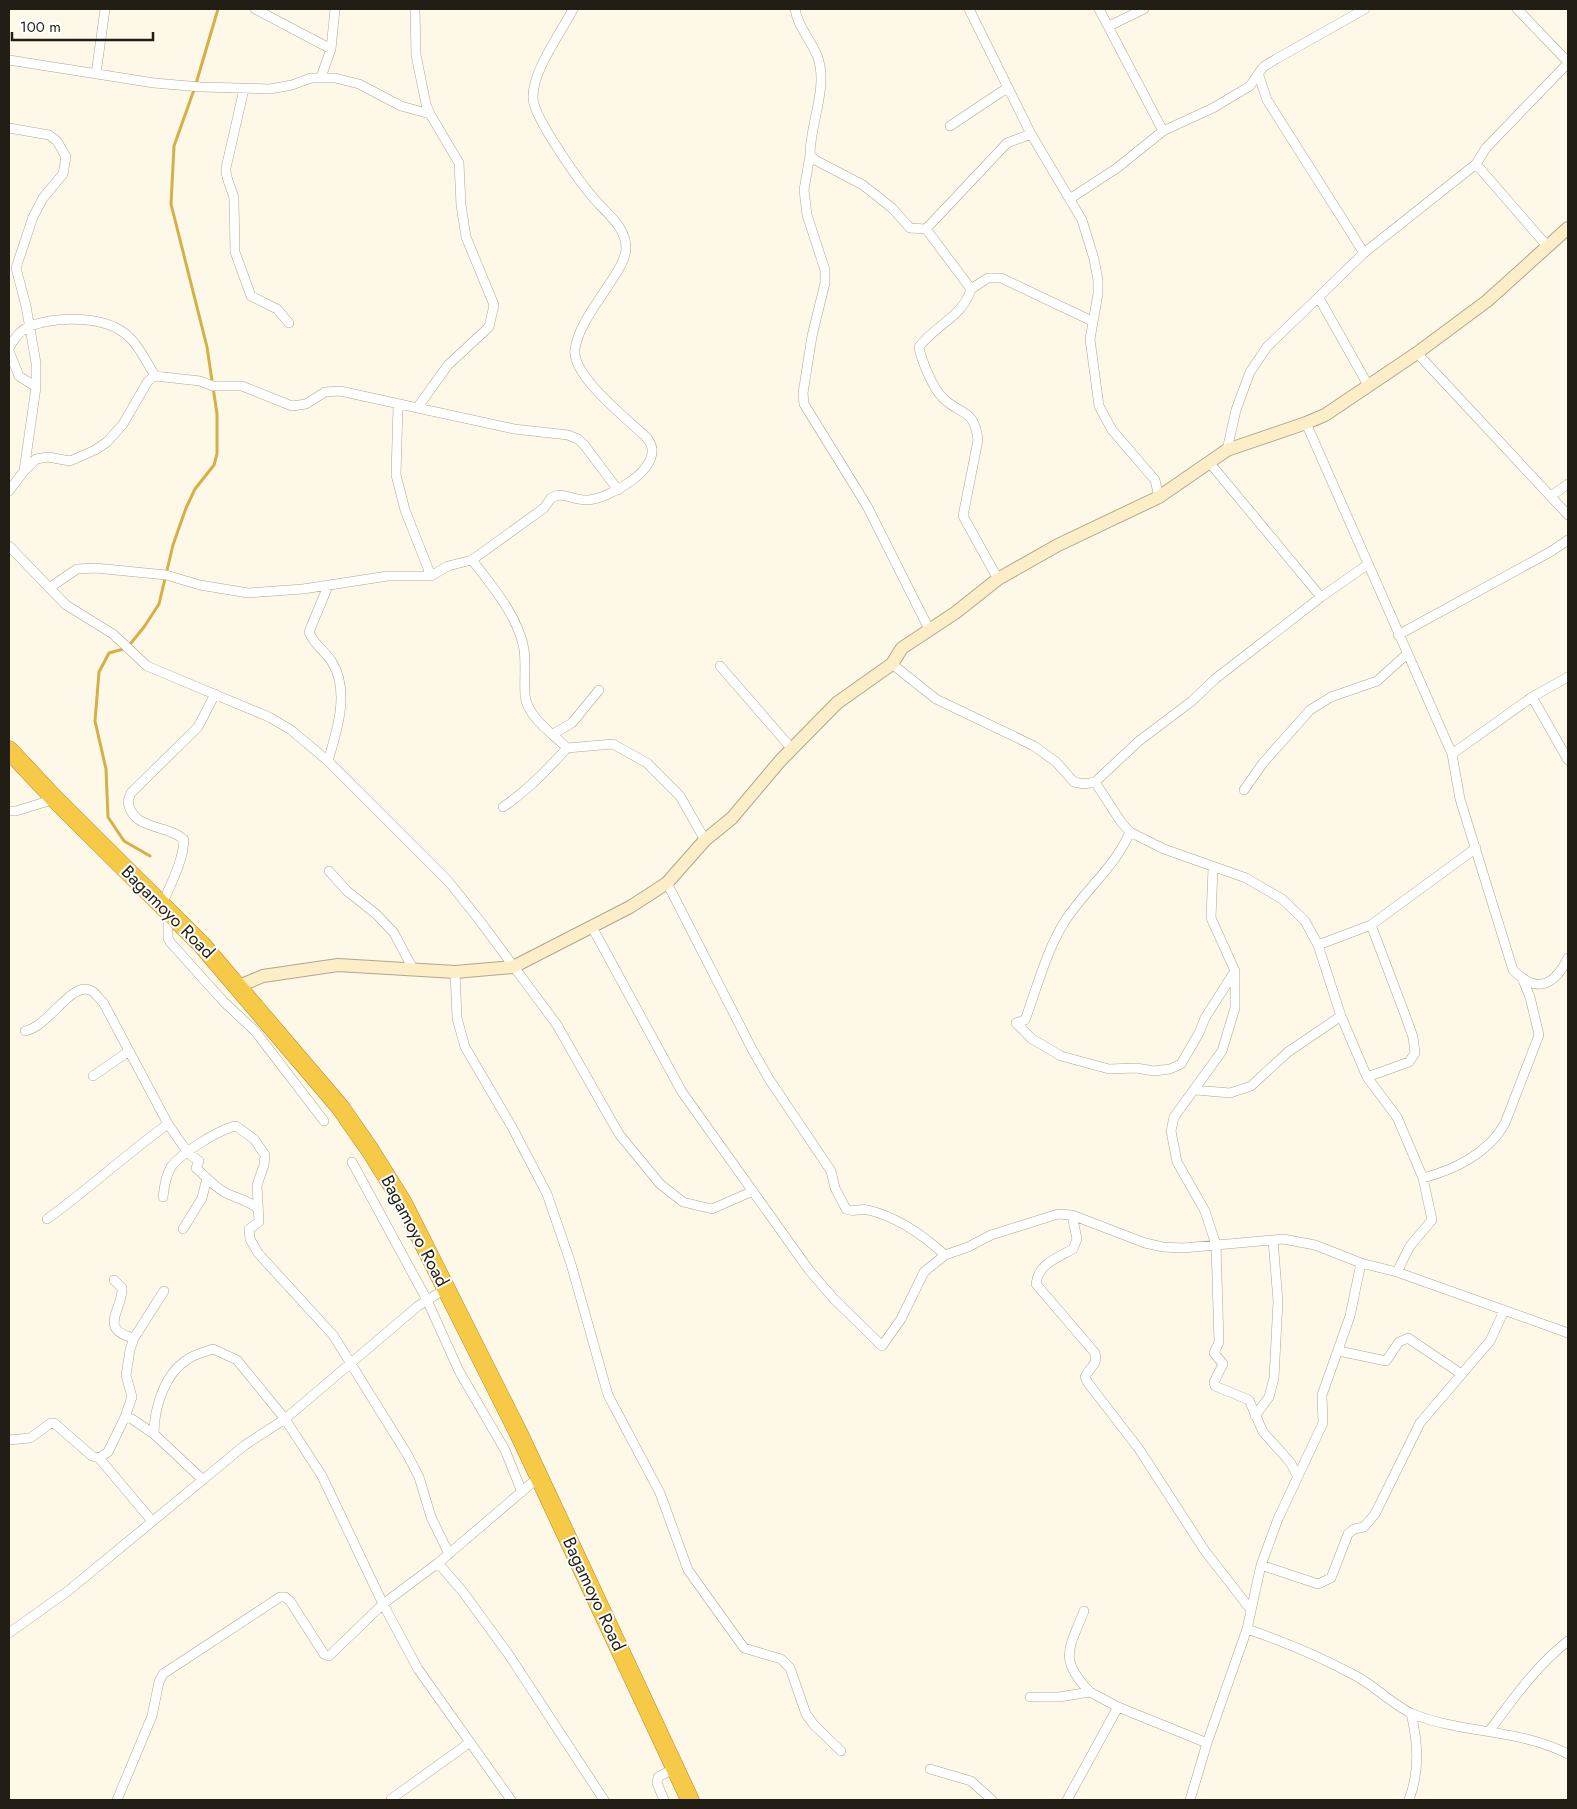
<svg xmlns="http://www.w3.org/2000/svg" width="1577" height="1809" font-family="Jost,sans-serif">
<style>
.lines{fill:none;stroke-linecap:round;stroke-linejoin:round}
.stream{stroke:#d5b046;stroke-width:3}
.street-casing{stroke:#b0a68f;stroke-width:10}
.secondary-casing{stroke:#b0a68f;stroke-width:14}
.highway-casing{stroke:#ac8d36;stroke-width:19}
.street{stroke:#fff;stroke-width:9}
.secondary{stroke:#fcefc8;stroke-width:12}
.highway{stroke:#f6c947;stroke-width:18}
.labels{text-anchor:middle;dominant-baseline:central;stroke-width:4;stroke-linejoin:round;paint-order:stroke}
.street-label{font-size:18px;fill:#221e15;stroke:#fff}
</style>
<rect width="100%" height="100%" fill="#fef8e9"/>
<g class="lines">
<path class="stream" d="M150,856L124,841L108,817L106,769L95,721L99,672L109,653L127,648L144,627L159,604L173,545L186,508L195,489L214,465L217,454V414L207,347L171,204L174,146L195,87L218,9"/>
<g class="street-casing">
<path id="street" d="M255,9L331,49
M415,9L416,55L426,104L430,114L459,163L461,205L466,237L494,305L489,327L448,365L417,408
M795,9C798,28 812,41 818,58C828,88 810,124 810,155L815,160L863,185L892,208L910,228L926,229L1007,143L1031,134
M969,9L1031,134L1082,220L1094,259L1098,280V294L1090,339L1099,406L1112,430L1155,480L1159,497
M1099,9L1163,131
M1517,9L1568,62
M1109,26L1144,9
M9,60L154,83L201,87L270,89L292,85L311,78H335L359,84L401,106L430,114
M96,74L105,9
M1259,76L1267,100L1364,253
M321,77L331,49L335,9
M244,89L226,168C225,179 232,187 234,199L235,252L251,296L277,309L289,323
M950,126L1007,88
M9,128L49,135L57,141L66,157L63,174L43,198L33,217L16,268L26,306L36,363V387L24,471
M810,155L804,190L807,215L825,270V283L812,336L803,393L804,404L867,506L929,629
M1476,164L1548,247
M1071,198L1117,168L1163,131L1213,108L1250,86L1263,67L1276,59L1365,9
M926,229L971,289C963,317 935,325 919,347C921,360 933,388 942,397C960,416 974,407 978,440L963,516L998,579
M971,289L988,278H1001L1092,321
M1319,298L1368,385
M9,348C13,340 20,330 30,326C57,316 107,315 129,337C140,347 147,363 155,376
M9,351L19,376L36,387
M1417,353L1568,515
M398,406L396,475L405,510L431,576
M1306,423L1452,754L1460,799L1513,970C1537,994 1554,986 1568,958
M1227,450L1236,410L1250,372L1267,347L1364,253L1476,164L1486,148L1568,63
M1209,462L1321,597
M9,491L24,471L36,459L48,457L70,461L95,450L107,442L123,424L148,381L155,376L200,381L213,386H242L292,406L306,404L325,392L340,391L514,429L568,435L578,439L585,446L618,490
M1551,496L1568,484
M9,546L66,605L113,634L147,666L269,717L291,730L328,761L449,882L480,921L557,1025L619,1134L660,1184L683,1202L712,1209L753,1191
M472,560C492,586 518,616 524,649C526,664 524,680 525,695C527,717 552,733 567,748
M49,588L77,569L95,568L166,575L200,585L248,593L303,589L388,576H431L448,566L472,560L544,508L551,498L558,495C567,495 579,501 588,500C609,498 654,473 652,449C652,445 649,441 647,438C629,420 571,376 575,349C578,328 595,306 606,289C613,278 626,261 626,248C626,229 610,216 599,204C584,189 533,117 533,98C532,71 561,33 573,9
M1398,635L1550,552L1568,540
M892,664L936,699L1034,746L1056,762L1074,782L1084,784L1095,782L1139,741L1192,701L1215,679L1321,597L1367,565
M720,666L792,749
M1532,697L1568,677
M553,734L572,723L599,690
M1452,754L1532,697L1568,760
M328,761C337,731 350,691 332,662C325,651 314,645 309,632L328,586
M1095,782L1121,822L1130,832L1164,849L1246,878L1282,899L1305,921L1318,945L1341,1016L1367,1077L1397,1117L1423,1178L1432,1220L1410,1246L1397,1272
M1244,790L1263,763L1310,710L1331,697L1377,681L1407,654
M503,807C528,790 547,770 567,748L613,744L647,763L680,796L705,840
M9,811H16L55,799
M1130,832C1115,867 1085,890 1065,921C1046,951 1037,988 1025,1020L1016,1023L1032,1039L1061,1056L1109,1069L1136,1068L1154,1071L1170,1069L1181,1064L1199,1033L1205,1018L1235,971
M1213,868L1211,918L1235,971V1008L1222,1051L1174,1117L1171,1131L1177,1162L1205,1211L1216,1245L1219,1342L1214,1353L1223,1364L1214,1382L1215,1386L1249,1400L1263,1432L1290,1462L1297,1475
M329,871L347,891L376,914L394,933L413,969
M667,883L752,1049L769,1079L831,1171L835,1188L846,1209C853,1213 860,1208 868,1210C898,1217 923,1235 945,1255
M162,905C170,885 183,862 184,840C169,824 131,831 128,801L131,793L198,727L215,694
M168,912V938L170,942L224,1002L255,1031L324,1121
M592,927L682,1092L809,1270L833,1298L882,1346L901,1319L924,1272L945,1255L968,1247L991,1235L1058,1214L1072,1215L1145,1243L1163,1247L1183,1248L1283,1239L1315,1245L1361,1263L1397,1272L1568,1333
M1318,945L1371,925L1476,848
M455,972L457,1018L465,1047L512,1127L547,1194L571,1264L608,1395L660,1493L688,1570L744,1648L781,1659L790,1668L806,1714L814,1725L841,1751
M25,1031C49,1027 72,979 92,991C97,994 99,1000 103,1002L168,1124L188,1153L199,1161L196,1168C205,1176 214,1186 224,1192C235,1198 248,1200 257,1208
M93,1076L129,1051
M1367,1077L1409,1062L1415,1053L1413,1037L1404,1012L1371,925
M1196,1090L1230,1093L1251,1086L1288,1052L1341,1016
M352,1162L427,1300L459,1371L505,1450L522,1492
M1423,1178C1454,1170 1489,1153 1505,1123L1539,1035L1530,997L1523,980
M163,1197C164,1188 166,1175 171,1167C181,1153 220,1129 236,1126L254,1139L265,1155L264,1165L257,1185L259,1222L249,1229L250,1239L258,1253L333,1335L407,1454L419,1477L431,1517L449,1554
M1072,1215L1077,1239L1073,1249C1057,1258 1038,1264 1036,1284L1095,1353C1098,1366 1090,1366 1085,1377L1088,1383L1139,1449L1205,1551L1251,1610
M47,1219C89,1189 126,1154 168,1124
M183,1229L202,1198L207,1178
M114,1280L122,1288C123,1310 97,1329 134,1338
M1339,1351L1386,1361L1399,1342L1408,1338L1460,1373
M1255,1416L1269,1397L1274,1378L1278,1301L1273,1240
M125,1417L132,1397L126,1375L130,1350L134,1338L164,1291
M9,1440L30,1438L51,1423H54L92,1456L99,1458L108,1452L125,1417L132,1419L154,1434
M99,1458L152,1521
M203,1480L154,1434C154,1407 165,1373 188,1359C195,1354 205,1352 213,1349L237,1360L285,1419L322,1476L383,1604L418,1669L511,1800
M438,1563L463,1592L509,1655L604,1800
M1261,1565L1318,1584L1331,1578L1348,1534L1354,1529L1364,1527L1375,1514L1420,1423L1490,1341L1504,1311
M1084,1611C1069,1649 1058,1659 1090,1692
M1247,1629C1285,1642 1321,1657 1356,1676C1375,1686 1394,1706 1413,1714C1463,1734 1520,1729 1568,1754
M9,1633L68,1591L245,1445L285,1419L418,1306L445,1289
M1030,1697H1059L1090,1692L1118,1707L1207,1743
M1490,1730C1514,1698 1536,1666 1568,1641
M930,1769L971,1781L992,1800
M391,1799L469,1743
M117,1800L152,1716L159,1682L163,1674L280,1597H285L290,1601L324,1654L329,1656L383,1604L438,1563L539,1477
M664,1800L657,1783L658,1777L675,1768
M1067,1800L1118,1707
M1190,1800L1207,1743L1247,1629L1261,1565L1278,1519L1323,1423L1322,1395L1350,1316L1361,1263
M1409,1800C1420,1770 1418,1743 1411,1713"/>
</g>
<g class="secondary-casing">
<path id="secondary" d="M239,986L263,976L338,965L455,972L513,967L630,907L667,883L705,840L732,818L780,761L837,703L892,664L902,648L955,613L998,579L1058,545L1159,497L1227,450L1306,423L1325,415L1417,353L1487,301L1568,228"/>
</g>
<g class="highway-casing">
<path id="highway" d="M9,750L55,799L202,945L340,1107L370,1150L403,1203L519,1434L690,1800"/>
</g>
<use href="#street" class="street"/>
<use href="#secondary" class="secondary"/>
<use href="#highway" class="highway"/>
</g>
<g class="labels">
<g class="street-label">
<text transform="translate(168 912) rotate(45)">Bagamoyo Road</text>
<text transform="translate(415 1231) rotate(62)">Bagamoyo Road</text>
<text transform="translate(594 1594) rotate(65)">Bagamoyo Road</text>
</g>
</g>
<rect width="1577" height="1809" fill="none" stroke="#221e15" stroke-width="20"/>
<path d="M12 32v8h141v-8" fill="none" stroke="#221e15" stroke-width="2.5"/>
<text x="20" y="32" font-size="15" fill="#221e15" stroke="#ffffff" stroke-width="4" paint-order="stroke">100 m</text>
</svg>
